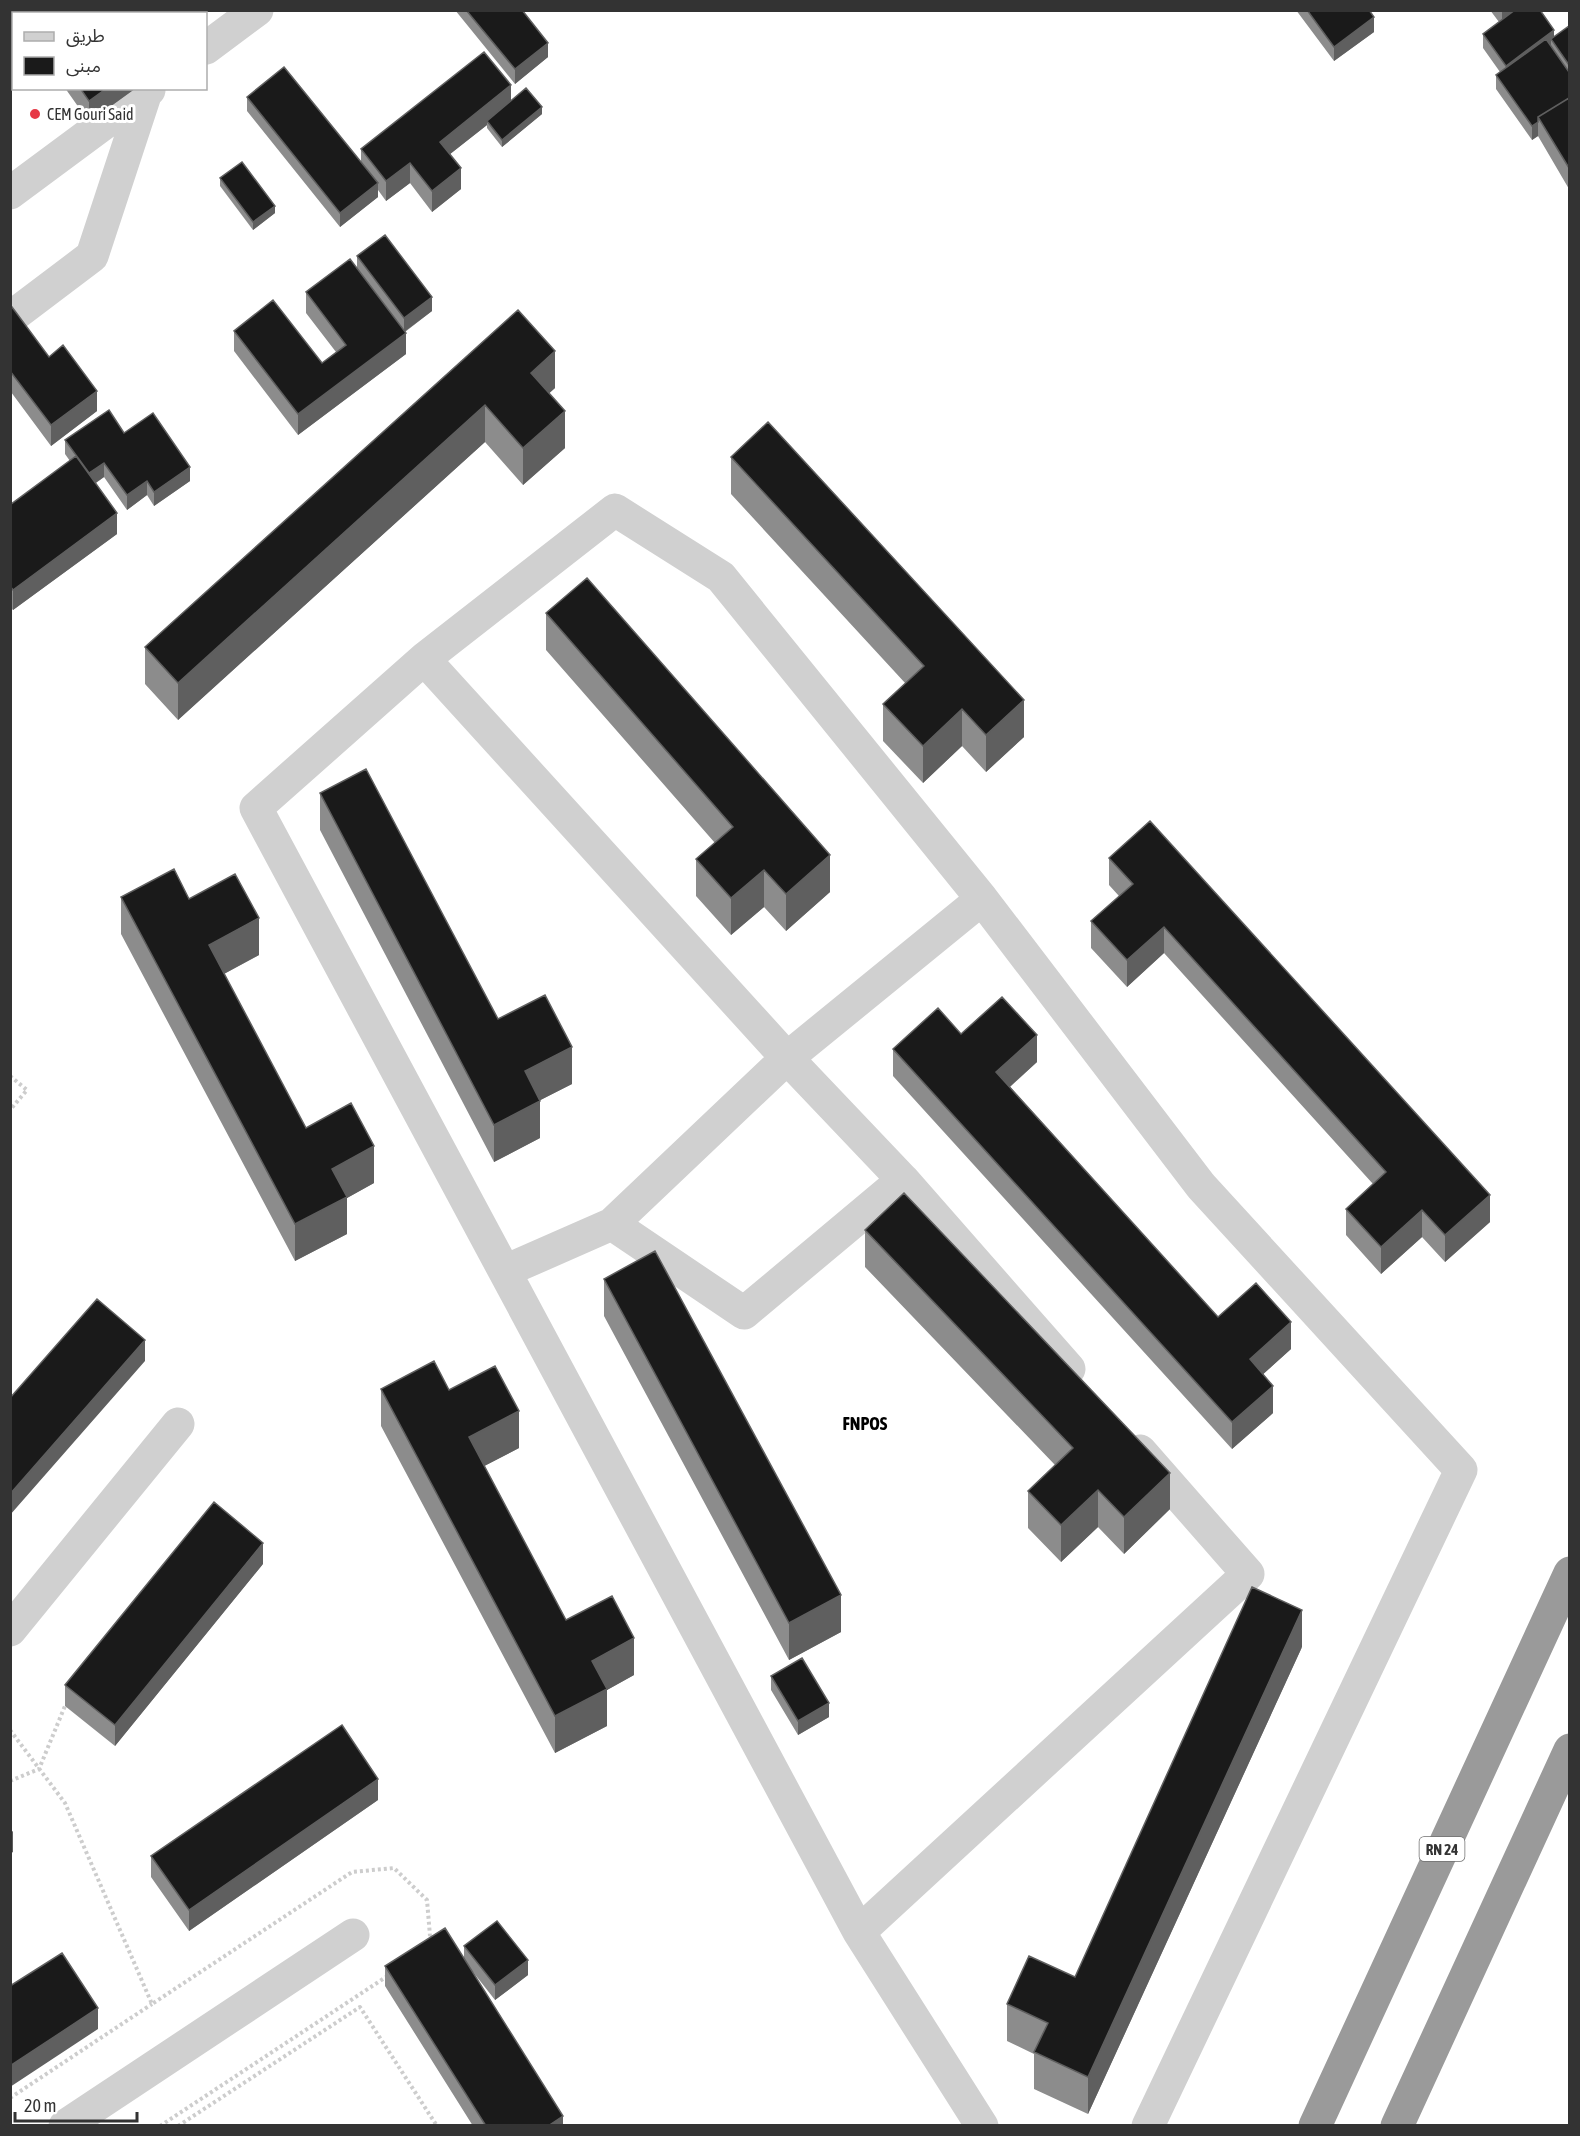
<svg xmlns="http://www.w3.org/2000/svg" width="1580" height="2136" font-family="'Asap Condensed','Noto Sans Arabic',sans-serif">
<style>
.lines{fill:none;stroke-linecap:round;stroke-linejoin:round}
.path{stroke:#cdcdcd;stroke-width:4;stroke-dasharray:3 3;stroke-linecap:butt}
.minor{stroke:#d0d0d0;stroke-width:33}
.highway{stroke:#9a9a9a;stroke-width:33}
.wall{fill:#8c8c8c}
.shaded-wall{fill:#5f5f5f}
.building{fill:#1a1a1a;stroke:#5f5f5f;stroke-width:1.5}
.poi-dot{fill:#e63946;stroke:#fff;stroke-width:2}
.labels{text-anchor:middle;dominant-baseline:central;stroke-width:6;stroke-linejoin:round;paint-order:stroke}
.shield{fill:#fff;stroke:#707070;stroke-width:1.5}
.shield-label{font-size:15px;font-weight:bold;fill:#333}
.poi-label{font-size:16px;fill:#333;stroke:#fff;text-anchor:start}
.neighbourhood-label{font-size:18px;font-weight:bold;fill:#000;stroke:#fff}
</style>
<rect width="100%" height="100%" fill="#fff"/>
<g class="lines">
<path class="path" d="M10,1076L27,1090L10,1110
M10,1730L65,1803L152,2004L352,1872L394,1868L427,1900L430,1936L428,1941
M10,1781L39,1769L65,1706
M10,2098L152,2004
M160,2126L389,1975
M178,2126L360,2007L437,2126"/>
<path class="minor" d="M189,10L190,14
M206,48L257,10
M10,193L149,90
M10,318L92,256L146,92
M424,659L615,510L721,577L982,899
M505,1271L612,1224
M1069,1369L903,1180L744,1313L612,1224L787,1058L982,899L1201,1186L1461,1470L1148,2126
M10,1630L178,1424
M859,1932L256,808L424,659L787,1058L903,1180
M65,2126L353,1935
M982,2126L859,1932L1248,1574L1140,1451"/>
<path class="highway" d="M1315,2126L1570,1573
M1397,2126L1570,1750"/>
</g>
<path class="wall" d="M22,10H67L68,14H22Z
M455,10H522L548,57L515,84Z
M1296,10H1369L1374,32L1334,61Z
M1490,10H1540L1554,37L1569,26V189L1538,136L1532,140L1496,89V75L1500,72L1483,48V34L1499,22Z
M65,88H136L89,122Z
M247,97L361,163V149L511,101L542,114L502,147L487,128V125L450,154L461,189L432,212L410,183L386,201L378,190V197L340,227L247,111Z
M220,178L275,213L253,230L220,186Z
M357,256L432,311L405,332L406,354L298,435L234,351V331L322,363L336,352L306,313V292L357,270Z
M10,308L49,357L97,411L51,446L11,392Z
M518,310L555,388L549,393L565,448L523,485L485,442L178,720L145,684V647Z
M124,433L190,481L154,506L147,495L127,510L104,477L96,483L117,534L13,610L10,607V505L70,461L65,454V440Z
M731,457L1024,737L986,772L962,746L923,783L883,741V704L906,684L731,494Z
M546,613L830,892L786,931L764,907L731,935L696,896V859L715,843L546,650Z
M320,793L498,1019L572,1084L540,1100V1138L494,1162L320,830Z
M1109,858L1490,1222L1445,1262L1422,1237L1381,1274L1346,1235V1209L1373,1184L1164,953L1127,987L1091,948V921L1119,896L1109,885Z
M121,897L189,899L259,955L224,974L306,1128L374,1183L347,1198V1234L295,1261L121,934Z
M961,1034L1037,1062L1010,1087L1218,1317L1291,1349L1263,1374L1273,1413L1232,1449L893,1076V1049Z
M865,1230L1170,1509L1124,1554L1098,1527L1061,1562L1028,1528V1491L1055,1465L865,1267Z
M604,1279L841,1632L789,1660L604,1316Z
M381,1389L449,1390L519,1448L484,1466L566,1620L634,1675L607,1690V1726L555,1753L381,1426Z
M263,1564L115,1746L65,1706V1685Z
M1302,1647L1088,2114L1034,2089V2054L1007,2041V2004L1075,1977Z
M771,1676L829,1717L798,1735L771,1690Z
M378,1800L189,1931L151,1877V1856Z
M464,1946L528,1975L495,2000L466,1963L563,2126H473L385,1986V1966L464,1960Z"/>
<path class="shaded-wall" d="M1502,10H1526L1502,28Z
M1374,17V32L1334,61V47Z
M1554,30V43L1551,39V47L1506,80V66Z
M548,43V57L515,84V69Z
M511,85V106L487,121V125L440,162V142Z
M107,88H136L89,122V101Z
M542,107V114L502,147V140Z
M1538,122V136L1532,140V126Z
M410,163V183L386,201V181Z
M461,168V189L432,212V191Z
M378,183V197L340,227V213Z
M275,206V213L253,230V222Z
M432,297V311L404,332V318Z
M406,333V354L298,435V414Z
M555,351V388L531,410V373Z
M97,391V411L51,446V425Z
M485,405V442L178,720V683Z
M565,411V448L523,485V448Z
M104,463V477L88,488V474Z
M190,467V481L154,506V492Z
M147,481V495L127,510V495Z
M117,513V534L13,610V590Z
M1024,700V737L986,772V735Z
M962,709V746L923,783V746Z
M830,855V892L786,931V894Z
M764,870V907L731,935V898Z
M259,918V955L209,982V945Z
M1164,927V953L1127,987V960Z
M1037,1035V1062L996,1099V1072Z
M572,1047V1084L525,1108V1071Z
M540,1101V1138L494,1162V1125Z
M374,1146V1183L347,1198V1234L295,1261V1224L332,1169Z
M1490,1195V1222L1445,1262V1235Z
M1422,1210V1237L1381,1274V1247Z
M1291,1322V1349L1250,1386V1359Z
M145,1340V1361L10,1515V1494Z
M1273,1386V1413L1232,1449V1422Z
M519,1411V1448L469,1474V1437Z
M1170,1473V1509L1124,1554V1517Z
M1098,1490V1527L1061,1562V1525Z
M263,1543V1564L115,1746V1725Z
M841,1595V1632L789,1660V1623Z
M1302,1610V1647L1088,2114V2077Z
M634,1638V1675L607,1690V1726L555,1753V1716L592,1661Z
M829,1703V1717L798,1735V1721Z
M378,1779V1800L189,1931V1910Z
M13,1831V1852L10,1854V1833Z
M528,1960V1975L495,2000V1985Z
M98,2008V2029L10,2087V2066Z
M563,2116V2126H548Z"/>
<path class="building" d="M25,10H67L68,12L67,14H28Z
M83,10H156L158,14H79Z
M466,10H522L548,43L515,69Z
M1307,10H1369L1374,17L1334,47Z
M1515,10H1540L1554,30L1506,66L1483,34Z
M1569,26V65L1551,39Z
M1546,39L1569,72V98L1538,117V122L1532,126L1496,75Z
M484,52L511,85L440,142L461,168L432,191L410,163L386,181L361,149Z
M284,67L378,183L340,213L247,97Z
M80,88H107L89,101Z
M526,88L542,107L502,140L487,121Z
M1569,98V168L1538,117Z
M242,162L275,206L253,222L220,178Z
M385,235L432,297L404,318L357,256Z
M350,259L406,333L298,414L234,331L273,300L322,363L346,345L306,292Z
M12,307L49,357L63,345L97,391L51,425L10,371V308Z
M518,310L555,351L531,373L565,411L523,448L485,405L178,683L145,647Z
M109,410L124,433L153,413L190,467L154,492L147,481L127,495L104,463L89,473L65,440Z
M768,422L1024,700L986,735L962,709L923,746L883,704L924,666L731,457Z
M76,456L117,513L13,590L10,586V505Z
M587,578L830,855L786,894L764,870L731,898L696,859L733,827L546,613Z
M366,769L498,1019L545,995L572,1047L525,1071L540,1101L494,1125L320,793Z
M1150,821L1490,1195L1445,1235L1422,1210L1381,1247L1346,1209L1386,1172L1164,927L1127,960L1091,921L1133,884L1109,858Z
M174,869L189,899L235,874L259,918L209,945L306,1128L351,1103L374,1146L332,1169L347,1197L295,1224L121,897Z
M1002,997L1037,1035L996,1072L1218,1317L1256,1283L1291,1322L1250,1359L1273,1386L1232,1422L893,1049L938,1008L961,1034Z
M904,1193L1170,1473L1124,1517L1098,1490L1061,1525L1028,1491L1073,1448L865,1230Z
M655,1251L841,1595L789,1623L604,1279Z
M97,1299L145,1340L10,1494V1398Z
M434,1361L449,1390L495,1366L519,1411L469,1437L566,1620L612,1596L634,1638L592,1661L607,1689L555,1716L381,1389Z
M214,1502L263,1543L115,1725L65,1685Z
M1252,1587L1302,1610L1088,2077L1034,2052L1048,2023L1007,2004L1029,1956L1075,1977Z
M802,1658L829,1703L798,1721L771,1676Z
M342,1725L378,1779L189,1910L151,1856Z
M497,1921L528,1960L495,1985L464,1946Z
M445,1928L563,2116L548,2126H486L385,1966Z
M62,1953L98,2008L10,2066V1986Z"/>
<circle class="poi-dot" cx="35" cy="114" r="6"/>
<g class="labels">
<rect class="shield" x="1419.5" y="1837" width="45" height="24" rx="4.5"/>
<g class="shield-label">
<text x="1442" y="1849">RN 24</text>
</g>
<g class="poi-label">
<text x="47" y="114">CEM Gouri Said</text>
</g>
<g class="neighbourhood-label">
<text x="865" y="1423">FNPOS</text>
</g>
</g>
<rect width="1580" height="2136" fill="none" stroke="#333333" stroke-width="24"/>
<rect x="12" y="12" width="195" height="78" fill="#ffffff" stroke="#adadad" stroke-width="1.5"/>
<rect x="24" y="32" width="30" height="9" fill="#d0d0d0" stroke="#adadad" stroke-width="1.5"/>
<text x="66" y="42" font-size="18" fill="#333333">طريق</text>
<rect x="24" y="57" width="30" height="18" fill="#1a1a1a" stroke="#adadad" stroke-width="1.5"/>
<text x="66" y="72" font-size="18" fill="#333333">مبنى</text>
<path d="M15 2112v9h122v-9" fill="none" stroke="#333333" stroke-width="3"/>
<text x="24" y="2112" font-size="18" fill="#333333" stroke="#ffffff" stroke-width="4.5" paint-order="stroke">20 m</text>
</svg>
